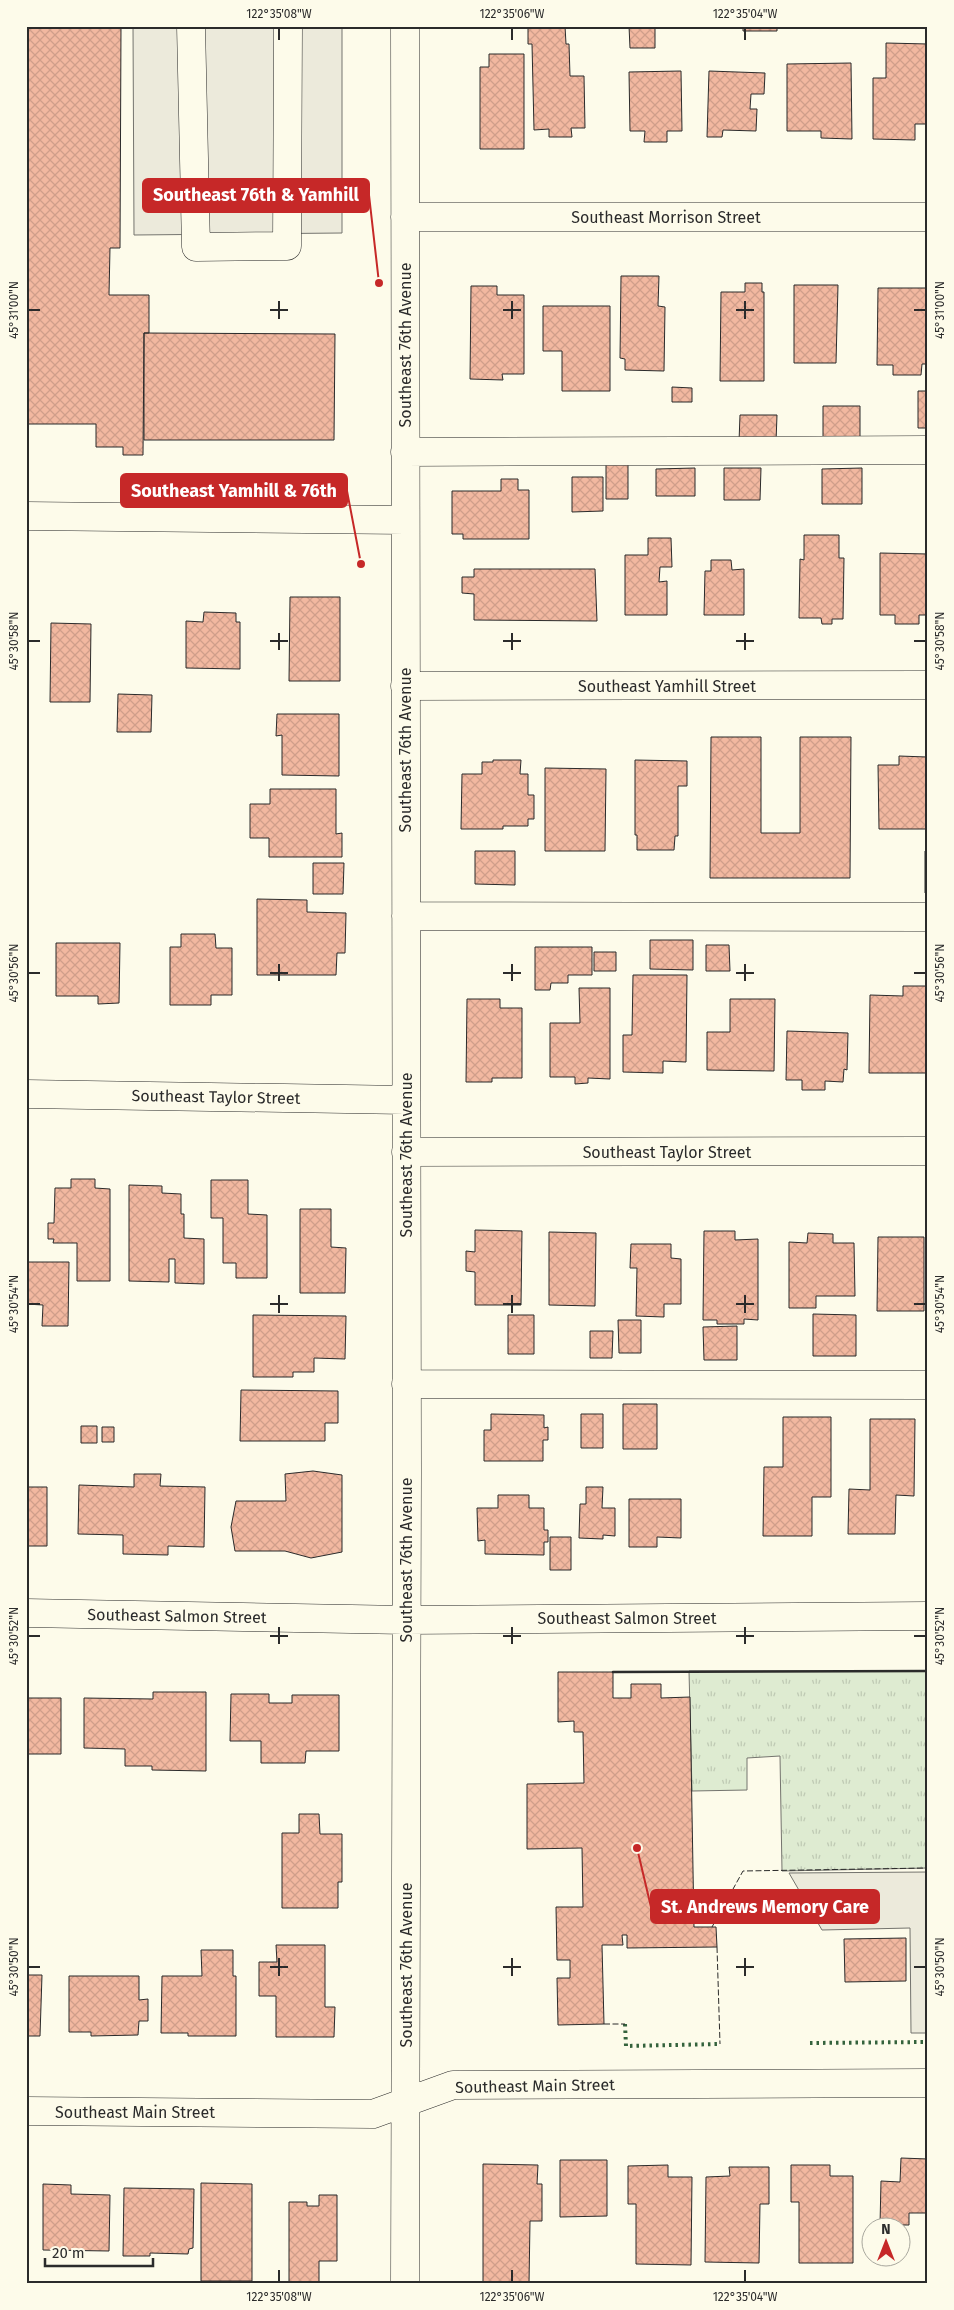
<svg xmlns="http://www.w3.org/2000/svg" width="954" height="2310" font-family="'Fira Sans',sans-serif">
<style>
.grass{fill:url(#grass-tufts);stroke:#74746e}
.parking{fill:#eceadb;stroke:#74746e}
.building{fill:url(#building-cross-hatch);stroke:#2b2b2b}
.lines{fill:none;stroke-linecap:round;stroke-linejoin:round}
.minor-casing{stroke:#2b2b2b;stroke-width:29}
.minor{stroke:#fdfbea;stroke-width:28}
.hedge{stroke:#34623c;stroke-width:4;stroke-dasharray:2.5 4;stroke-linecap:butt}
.fence{stroke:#2b2b2b;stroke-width:1;stroke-dasharray:6 2.5;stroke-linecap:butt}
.wall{stroke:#2b2b2b;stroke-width:2.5}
.ticks{fill:none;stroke:#2b2b2b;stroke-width:2}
.labels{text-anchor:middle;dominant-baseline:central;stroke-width:4;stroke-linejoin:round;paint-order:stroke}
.street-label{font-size:16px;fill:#2b2b2b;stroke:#fdfbea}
.leader{fill:none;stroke:#c62828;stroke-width:2}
.callout-dot{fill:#c62828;stroke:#fdfbea;stroke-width:2}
.callout{fill:#c62828;stroke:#c62828;stroke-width:2}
.callout-label{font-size:18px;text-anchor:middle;font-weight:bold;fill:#fff}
.neatline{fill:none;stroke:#2b2b2b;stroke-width:2}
.ticks-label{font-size:12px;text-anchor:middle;fill:#2b2b2b}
</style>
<defs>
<pattern id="grass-tufts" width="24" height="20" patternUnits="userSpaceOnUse" patternTransform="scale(1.25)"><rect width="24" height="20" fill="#deebd1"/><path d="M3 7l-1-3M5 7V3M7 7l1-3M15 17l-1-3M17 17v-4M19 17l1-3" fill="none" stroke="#bfcab4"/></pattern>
<pattern id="building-cross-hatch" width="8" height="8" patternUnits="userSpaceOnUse" patternTransform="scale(1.25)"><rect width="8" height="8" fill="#f2b8a0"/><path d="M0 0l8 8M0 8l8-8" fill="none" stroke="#d09e8a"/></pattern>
</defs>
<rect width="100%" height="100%" fill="#fdfbea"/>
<path class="grass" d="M689,1671H928V1868L782,1871L780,1756L747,1758V1790L692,1791Z"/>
<path class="parking" d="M133,26H342V233L134,235Z
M928,1872V2033H911L910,1928L822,1930L789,1873Z"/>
<path class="building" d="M26,26H121L120,248H110L109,295H149V333H144L143,455H123V447H96V424H26Z
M528,26H565L566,44H569L570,76H584L585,128H571L572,137H549V129L534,130L532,44H528Z
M629,26H655V48H630Z
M743,26H777V31H743Z
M886,43L928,44V124H915V140L873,139V78H886Z
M489,54H524V149H480V67H489Z
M851,63L852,139L821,138V131H787V64Z
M681,71L682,131H667V142H644L645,131H630L629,72Z
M709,71L765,73L764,94H751L750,109H757L756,131L723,130L722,137H707Z
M621,276H659L658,306L665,307L664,371L625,370V359L620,358Z
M745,283H762V292H764V381H720L721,292H745Z
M794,285H838L836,363H794Z
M471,286H497V295H524V374H502L503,380L470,379Z
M878,288H928V364H922L921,375H893V365H877Z
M543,306H610V391H562V351H543Z
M144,333L335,334L334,440H144Z
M672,387L692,388V402H672Z
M918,391H928V428H918Z
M823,406H860V443H823Z
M740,415H777L776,442H739Z
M606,461H628V499H606Z
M695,468V496H656V469Z
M724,468H761L760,500H724Z
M862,468V504H822V469Z
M572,477H603V511L572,512Z
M501,479H518V490H529V539H463V534H452V491H501Z
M804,535H839V558H844L843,619H832V624H822L821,618H799L800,559L804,560Z
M648,538H671L672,567H660L659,582L667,581V615H625V555H648Z
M880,553L928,554V615H919V624H895V615H880Z
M711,560H731L732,570L744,569V615H704L705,571H711Z
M474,569H595L597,621L474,620V594L462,593V577H474Z
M290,597H340V681H289Z
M204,612L236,613V622H240V669L186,668V621L203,622Z
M51,623L91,624L90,702H50Z
M118,694L152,695L151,732H117Z
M277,714H339V776L282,775V735L276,736Z
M711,737H761V833H800V737H851L850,878H710Z
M899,756L927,757L928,829H879L878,765H899Z
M493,760H521L520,774H528V795H534V819H528V826H503V829H461L462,774H482V762H493Z
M635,760L687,761V786H678V836H675L674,850H637V835H635Z
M545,768L606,769L605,851H545Z
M270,789H336V834L342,833V857H269V838H250V804H270Z
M475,851H515V885L475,884Z
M925,851H928V893H925Z
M313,863H344L343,894H313Z
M257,899L307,900V912L346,913L345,953H337L336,975H257Z
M181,934H215L216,948H232V995H211V1005H170V947H181Z
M650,940H693V970L650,969Z
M56,943H120L119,1003L98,1004V996H56Z
M706,945H729L730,971H706Z
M535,947H592V975H568V983H551L550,990H535Z
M594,952H616V971H594Z
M633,975H687L686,1062L663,1061V1073L623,1072V1035H632Z
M903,986H927V1073H869L870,995L903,996Z
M579,988H610V1079L588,1078V1083L575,1084V1077H550V1023H580Z
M467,999H500V1008H522V1078H492V1082H466Z
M730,999H775L774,1071L707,1070V1032H730Z
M787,1031L848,1033L847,1070L844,1069L843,1082L825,1081V1090H802V1080H786Z
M71,1179H95V1188L110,1189V1281H77V1243H53L54,1239H48V1223H54L55,1188H71Z
M211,1180H248V1214L267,1215V1278H236V1263H223V1218H211Z
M129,1185L162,1186V1193L181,1194V1214H184V1238L204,1239V1284L175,1283V1259H169V1282L129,1281Z
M300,1209H331V1247L346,1248L345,1293H300Z
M475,1230L522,1231L521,1305H475V1272L466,1271V1251L475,1252Z
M704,1231H735V1240L758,1239V1320L744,1319V1324H717V1320H703Z
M549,1232L596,1233L595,1306L549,1305Z
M808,1233L833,1234V1243H854L855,1296H816V1308H789V1242L807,1243Z
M878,1237H924V1311H877Z
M631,1244H671V1258L681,1259V1304H664V1317L636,1316L637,1268H630Z
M26,1262H69L68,1326H42L43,1305L26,1304Z
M813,1314L856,1315V1356H813Z
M253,1315L346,1316L345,1359L314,1358V1372H293V1377H253Z
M508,1315H534V1354H508Z
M618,1320H641V1353H619Z
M737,1326V1360H704L703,1327Z
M590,1331H613L612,1358H590Z
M241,1390L338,1391V1423H325V1441H240Z
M623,1404H657V1449H623Z
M491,1414L544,1415V1428L548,1427V1440H543V1461H484V1430H491Z
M581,1414H603V1448H581Z
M783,1417H831V1497H812V1536H763L764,1467H783Z
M870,1419H915L914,1496L896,1495L895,1534H848L849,1489L870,1490Z
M81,1426H97V1443H81Z
M102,1427H114V1442H102Z
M313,1471L342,1475V1552L311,1558L285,1551H235L231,1527L236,1501H286L285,1474Z
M134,1474H161L160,1486L205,1487L204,1547L168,1546V1555L123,1554V1535L78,1534L79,1485L134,1487Z
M26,1487H47V1546H26Z
M586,1487H603L602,1508H615V1536L603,1535V1539L579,1538L580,1504H586Z
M498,1495H529V1508H544V1530H548V1542H544V1555L485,1554V1540L478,1541L477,1508H498Z
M629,1499H681V1538L657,1537V1547H629Z
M550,1537H571V1570H550Z
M558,1672H613V1698H631V1684H661V1698L690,1697L694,1927H716L717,1947L627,1948V1935H622L623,1945H602L604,2024L558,2025L557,1978H570V1960H557L556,1907H583L582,1848L527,1849V1784L584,1783L583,1732H574V1721L558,1722Z
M153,1692H206V1771L152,1770V1766H125V1749L84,1748V1698L153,1699Z
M231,1694H269V1703H292V1695H339V1751H306L305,1763H261V1741H230Z
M26,1698H61V1754H26Z
M299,1814H319L320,1834H342V1882H338V1908H282V1833H299Z
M906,1938V1981L845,1982L844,1939Z
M276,1945H325V2007H335L334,2037H276V1996H259V1962H277Z
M201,1950H233V1976H236V2036H188V2033H161L162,1976H202Z
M26,1975H42L40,2036H26Z
M69,1976H139V2000L148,1999V2021H139L138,2035L91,2036V2032H69Z
M901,2158L928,2159V2213H909V2225H880L881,2181L900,2182Z
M560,2160H607V2216L560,2217Z
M483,2164L538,2165L537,2184H542V2221H530L529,2284H483Z
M668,2165V2177H692L691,2265L636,2264V2204H628V2166Z
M791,2165H830V2176H853V2263H799V2202H791Z
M729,2167H769V2204H760L759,2263L705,2262L706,2177L730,2176Z
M201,2183L252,2184V2281H201Z
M43,2184L71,2185V2194L110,2195L109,2251L43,2250Z
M124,2188L194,2189L193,2248L189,2249L188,2254L150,2253V2256H123Z
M319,2195H337V2261H319V2284H289V2202H307V2206H319Z"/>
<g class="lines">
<g class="minor-casing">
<path id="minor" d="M191,26L196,247L287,246L288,26
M405,26L407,1473L405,2284
M405,217H928
M405,452L928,450
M26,516L405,520
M405,686L928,685
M406,916L928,917
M26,1094L406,1100
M406,1152L928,1151
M406,1384L928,1385
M26,1613L406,1620L928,1616
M26,2111L373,2114L453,2085L928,2083"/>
</g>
<use href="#minor" class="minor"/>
<path class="hedge" d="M625,2024L626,2046L720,2044
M810,2043L928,2042"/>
<path class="fence" d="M712,1927L743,1871L928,1868
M717,1947L720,2044
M604,2024H625"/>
<path class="wall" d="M613,1672L928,1671"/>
</g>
<path class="ticks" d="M279,28V40M512,28V40M745,28V40M279,301V319M512,301V319M745,301V319M28,310H40M270,310H288M503,310H521M736,310H754M914,310H926M279,633V650M512,633V650M745,633V650M28,641H40M270,641H288M503,641H521M736,641H754M914,641H926M279,964V981M512,964V981M745,964V981M28,973H40M270,973H288M503,973H521M736,973H754M914,973H926M279,1295V1313M512,1295V1313M745,1295V1313M28,1304H40M270,1304H288M503,1304H521M736,1304H754M914,1304H926M279,1627V1644M512,1627V1644M745,1627V1644M28,1636H40M270,1636H288M503,1636H521M736,1636H754M914,1636H926M279,1958V1976M512,1958V1976M745,1958V1976M28,1967H40M270,1967H288M503,1967H521M736,1967H754M914,1967H926M279,2270V2282M512,2270V2282M745,2270V2282"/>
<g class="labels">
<g class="street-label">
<text x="666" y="217">Southeast Morrison Street</text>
<text transform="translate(405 345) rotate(-90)">Southeast 76th Avenue</text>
<text x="667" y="686">Southeast Yamhill Street</text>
<text transform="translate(405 750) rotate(-90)">Southeast 76th Avenue</text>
<text transform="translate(216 1097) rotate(1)">Southeast Taylor Street</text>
<text x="667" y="1152">Southeast Taylor Street</text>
<text transform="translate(406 1155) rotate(-90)">Southeast 76th Avenue</text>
<text transform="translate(406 1560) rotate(-90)">Southeast 76th Avenue</text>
<text transform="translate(177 1616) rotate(1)">Southeast Salmon Street</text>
<text x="627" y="1618">Southeast Salmon Street</text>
<text transform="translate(406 1965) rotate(-90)">Southeast 76th Avenue</text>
<text transform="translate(535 2086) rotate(-1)">Southeast Main Street</text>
<text x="135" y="2112">Southeast Main Street</text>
</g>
</g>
<path class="leader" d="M379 283L369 195M361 564L347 491M637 1848L651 1907"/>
<g class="callout-dot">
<circle cx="379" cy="283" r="5"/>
<circle cx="361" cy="564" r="5"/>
<circle cx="637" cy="1848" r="5"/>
</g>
<g class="callout">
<rect x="143" y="179" width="226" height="33" rx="5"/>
<rect x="121" y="474" width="226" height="33" rx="5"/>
<rect x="651" y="1890" width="228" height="33" rx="5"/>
</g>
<g class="callout-label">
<text x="256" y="201">Southeast 76th &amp; Yamhill</text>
<text x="234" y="497">Southeast Yamhill &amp; 76th</text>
<text x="765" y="1913">St. Andrews Memory Care</text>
</g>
<rect width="954" height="2310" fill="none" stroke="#fdfbea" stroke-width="55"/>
<g transform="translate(886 2242)"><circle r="24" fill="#fdfbea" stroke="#a9a89e"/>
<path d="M0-4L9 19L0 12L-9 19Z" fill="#c62828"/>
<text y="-8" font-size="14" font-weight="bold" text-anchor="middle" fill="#2b2b2b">N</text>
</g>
<path d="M45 2258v8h108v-8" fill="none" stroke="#2b2b2b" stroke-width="2.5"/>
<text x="52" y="2258" font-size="15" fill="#2b2b2b" stroke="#fdfbea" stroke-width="4" paint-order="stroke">20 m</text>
<rect x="28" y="28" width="898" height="2254" class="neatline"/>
<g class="ticks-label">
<text x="279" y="18">122°35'08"W</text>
<text x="512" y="18">122°35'06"W</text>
<text x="745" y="18">122°35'04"W</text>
<text transform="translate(14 310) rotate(-90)" y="4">45°31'00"N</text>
<text transform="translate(940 310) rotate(-90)" y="4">45°31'00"N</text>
<text transform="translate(14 641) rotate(-90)" y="4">45°30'58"N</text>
<text transform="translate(940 641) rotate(-90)" y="4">45°30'58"N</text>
<text transform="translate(14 973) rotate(-90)" y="4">45°30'56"N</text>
<text transform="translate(940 973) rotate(-90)" y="4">45°30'56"N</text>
<text transform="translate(14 1304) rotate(-90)" y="4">45°30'54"N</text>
<text transform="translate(940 1304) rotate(-90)" y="4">45°30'54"N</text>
<text transform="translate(14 1636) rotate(-90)" y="4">45°30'52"N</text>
<text transform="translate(940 1636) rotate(-90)" y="4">45°30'52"N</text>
<text transform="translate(14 1967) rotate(-90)" y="4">45°30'50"N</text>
<text transform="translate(940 1967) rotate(-90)" y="4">45°30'50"N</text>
<text x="279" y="2301">122°35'08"W</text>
<text x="512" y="2301">122°35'06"W</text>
<text x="745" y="2301">122°35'04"W</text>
</g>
</svg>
